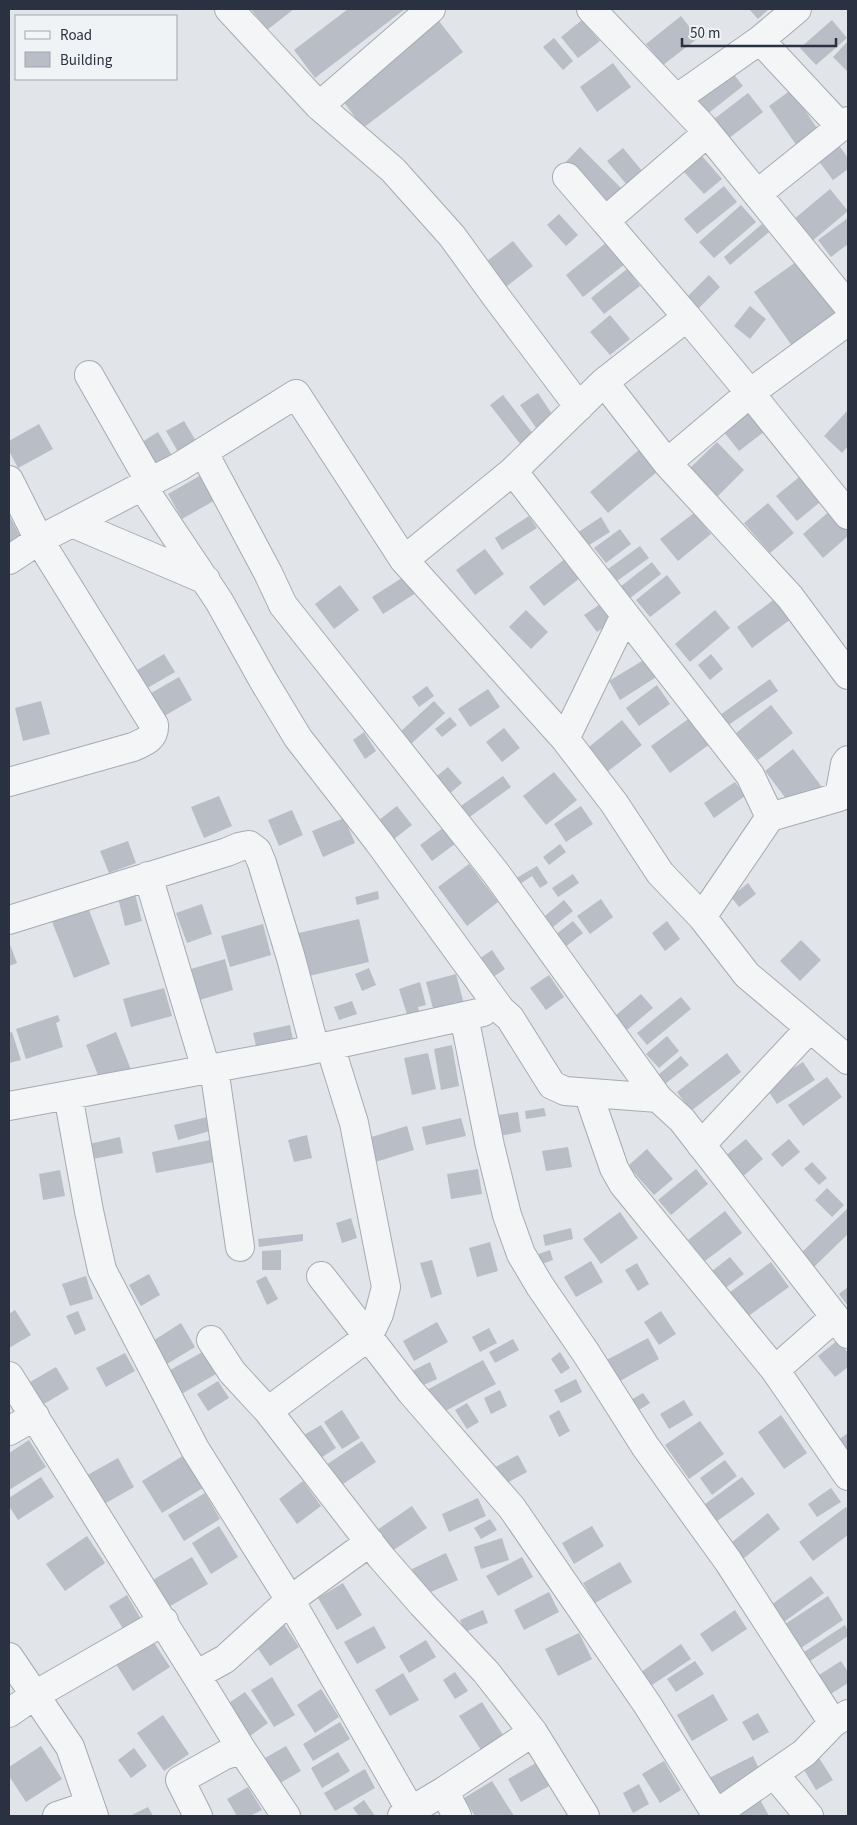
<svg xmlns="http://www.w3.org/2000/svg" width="857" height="1825" font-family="'Source Sans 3',sans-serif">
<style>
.building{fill:#b8bdc6}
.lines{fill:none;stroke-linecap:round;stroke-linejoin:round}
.minor-casing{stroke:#a6abb3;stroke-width:30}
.minor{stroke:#f3f5f7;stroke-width:28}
</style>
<rect width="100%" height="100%" fill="#e1e4e9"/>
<path class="building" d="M251,9H294L267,30Z
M348,9H405L315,78L294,50Z
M749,9H769L758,19Z
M681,16L698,38L663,65L646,44Z
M582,20L600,41L578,58L561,37Z
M832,20L847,38L816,65L800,48Z
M439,21L463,52L363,128L340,97Z
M554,38L573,61L563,70L543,47Z
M848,41V72L833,57Z
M613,63L631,87L597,112L580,87Z
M728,67L743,86L706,115L691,96Z
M791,90L819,131L797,146L769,106Z
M748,93L763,112L724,142L709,123Z
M838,144L848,158V169L833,180L817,159Z
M580,147L623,190L604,208L562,166Z
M623,148L643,172L627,185L607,161Z
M702,156L722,179L704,194L684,172Z
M724,186L737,202L697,234L684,219Z
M830,189L848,211L811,242L793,220Z
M741,205L756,222L714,258L699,242Z
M559,214L578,235L566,246L547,225Z
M848,218V244L831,257L818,240Z
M762,224L769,232L730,265L724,257Z
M513,241L533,266L502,290L482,265Z
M607,242L625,264L583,297L566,275Z
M800,259L839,313L792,346L754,292Z
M627,269L640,286L604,314L591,298Z
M709,275L720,287L696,311L684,300Z
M750,306L766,319L750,339L734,326Z
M610,315L630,339L610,355L590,332Z
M538,393L556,420L539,432L520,405Z
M503,395L534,435L521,445L490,405Z
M848,410V446L842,453L824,436Z
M750,412L765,431L739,451L724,432Z
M184,421L199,446L181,457L166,431Z
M39,424L53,449L18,468L9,451V441Z
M158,432L174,459L155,471L139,444Z
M717,442L744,470L717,497L690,468Z
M640,449L658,471L608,513L590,492Z
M203,474L217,499L182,519L168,494Z
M803,474L824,499L797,521L776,496Z
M768,503L794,533L770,553L744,523Z
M832,509L848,529V536L823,558L803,534Z
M694,513L711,534L678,561L660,539Z
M9,515L23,542L9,549Z
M529,516L537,528L502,550L495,538Z
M601,517L610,532L586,547L577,533Z
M620,529L631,544L606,563L594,548Z
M640,546L649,558L617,581L608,569Z
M485,549L504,574L475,595L456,570Z
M565,559L580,578L544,606L529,587Z
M652,562L661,574L629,599L620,587Z
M667,575L681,593L650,617L636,600Z
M405,576L416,593L383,614L372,597Z
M340,585L359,610L334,629L315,604Z
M776,598L791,619L752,648L737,627Z
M602,603L614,620L597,632L584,615Z
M526,610L548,632L531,649L509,627Z
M715,610L730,628L690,662L675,644Z
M164,654L175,672L144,690L134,672Z
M711,654L723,669L710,680L698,665Z
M647,658L658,676L620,700L609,681Z
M179,677L192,700L159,719L146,696Z
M770,679L778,691L727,726L720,715Z
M657,685L670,704L639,726L626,708Z
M427,686L434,696L419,707L412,697Z
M488,689L500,707L470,727L458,709Z
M41,701L50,734L23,741L15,708Z
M434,701L445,713L411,744L400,732Z
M771,705L793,733L758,760L736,733Z
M450,717L457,725L442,737L435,729Z
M691,717L710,744L670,773L651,746Z
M622,720L642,745L603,775L584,751Z
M504,728L520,748L502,762L486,742Z
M364,732L376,751L365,759L353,740Z
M793,749L822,787L794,809L765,771Z
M448,767L462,783L441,801L427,784Z
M554,772L577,800L546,825L523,796Z
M503,776L511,787L460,824L451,813Z
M735,782L745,796L714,818L704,803Z
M219,796L232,826L204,838L191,807Z
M397,806L412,825L385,846L370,827Z
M581,806L593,824L566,842L554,824Z
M292,810L303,835L279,846L268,820Z
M344,818L355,843L323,857L312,831Z
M443,828L455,844L432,861L420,845Z
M128,841L136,863L109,873L100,851Z
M560,844L566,852L549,865L543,857Z
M469,864L498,902L467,926L438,887Z
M537,866L548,883L540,888L532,876L517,886L513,880Z
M573,874L579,883L558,897L552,888Z
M748,883L756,894L739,907L731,897Z
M378,891L379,899L357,905L355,897Z
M135,894L142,921L125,926L118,898Z
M601,899L613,917L590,934L577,916Z
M564,900L573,911L548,931L540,920Z
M202,904L212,934L187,943L176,913Z
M87,905L110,964L74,978L51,919Z
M359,919L369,962L296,979L286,936Z
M573,921L583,933L560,951L550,939Z
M667,921L680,939L665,951L652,933Z
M263,924L271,955L230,967L221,936Z
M801,940L821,960L800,981L780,961Z
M9,942L17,963L9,966Z
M492,950L505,969L483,984L470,965Z
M225,959L233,990L193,1002L184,971Z
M369,968L376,985L362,991L355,974Z
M456,974L465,1008L435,1016L426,982Z
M549,975L564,997L546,1010L530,988Z
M420,982L426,1005L418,1007L421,1021L410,1024L399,989Z
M164,988L172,1016L131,1027L123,999Z
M641,994L653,1008L627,1030L615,1016Z
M681,997L691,1009L647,1045L637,1033Z
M352,1001L357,1014L339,1020L334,1007Z
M58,1015L60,1021L56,1023L63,1047L26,1059L16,1029Z
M290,1025L295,1050L259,1058L253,1033Z
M12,1032L21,1060L9,1063V1033Z
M116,1032L132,1072L102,1085L86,1045Z
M667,1036L679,1051L659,1068L646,1054Z
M452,1045L459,1086L441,1090L434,1049Z
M428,1053L436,1089L412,1095L404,1058Z
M727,1053L741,1072L691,1111L677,1092Z
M681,1056L689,1065L665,1084L658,1075Z
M803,1062L815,1080L777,1104L765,1086Z
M827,1077L842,1097L803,1126L788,1105Z
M544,1108L546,1116L526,1119L525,1111Z
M518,1112L521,1132L494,1137L491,1116Z
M207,1117L210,1131L178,1140L174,1125Z
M461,1118L466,1136L426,1145L422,1127Z
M407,1126L414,1150L369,1164L362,1140Z
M307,1135L312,1158L294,1162L288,1140Z
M120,1137L123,1153L93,1159L89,1144Z
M746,1139L763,1159L741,1178L724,1157Z
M789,1139L800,1152L782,1167L771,1154Z
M210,1140L214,1162L156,1173L152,1152Z
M568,1147L572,1167L546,1171L542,1151Z
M647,1149L673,1179L654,1195L628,1166Z
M812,1162L827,1178L819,1185L804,1169Z
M478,1169L482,1194L451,1199L447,1174Z
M696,1169L708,1184L671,1215L658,1200Z
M60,1170L65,1196L43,1200L39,1174Z
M827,1188L844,1205L832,1217L815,1200Z
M848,1208V1234L814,1267L801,1253Z
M725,1211L742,1233L705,1261L688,1240Z
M620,1212L638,1238L601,1264L583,1239Z
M351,1218L357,1238L342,1243L336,1223Z
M571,1228L573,1239L545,1246L543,1235Z
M303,1234V1241L259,1247L258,1239Z
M490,1242L498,1271L477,1277L469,1248Z
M281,1250V1270H262V1251Z
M550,1250L553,1260L531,1268L527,1258Z
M730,1257L744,1274L715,1296L702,1279Z
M432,1260L442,1294L431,1298L420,1263Z
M591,1261L603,1282L576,1297L564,1277Z
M771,1262L789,1287L740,1322L722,1298Z
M637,1263L649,1284L638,1291L625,1270Z
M149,1274L160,1295L141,1306L129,1285Z
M86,1276L93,1299L70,1306L62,1284Z
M266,1276L278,1299L267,1305L256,1281Z
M848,1287V1306L839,1294Z
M15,1310L31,1335L9,1348V1314Z
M78,1311L86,1330L75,1335L66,1316Z
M661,1311L676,1334L659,1345L644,1322Z
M437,1322L448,1342L414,1361L403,1341Z
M181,1323L195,1347L162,1367L148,1344Z
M489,1328L497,1343L480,1352L472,1337Z
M648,1338L659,1359L613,1385L601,1363Z
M513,1339L519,1350L495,1363L489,1352Z
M838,1340L848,1353V1367L835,1377L818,1356Z
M204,1351L216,1374L178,1396L165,1373Z
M560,1352L570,1368L561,1374L551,1359Z
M125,1353L135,1371L106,1387L96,1368Z
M483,1360L496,1384L434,1417L421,1393Z
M430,1362L437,1379L417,1388L410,1372Z
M56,1367L69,1389L44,1404L30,1382Z
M576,1379L582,1392L561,1403L554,1390Z
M218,1381L229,1398L208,1411L197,1394Z
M500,1390L507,1406L491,1414L484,1398Z
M643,1393L650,1403L636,1412L629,1401Z
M684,1400L693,1415L669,1429L660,1414Z
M467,1403L479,1422L467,1429L455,1410Z
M342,1410L360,1438L342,1449L324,1422Z
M559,1410L570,1431L559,1437L549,1416Z
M781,1415L807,1453L784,1469L758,1432Z
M700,1421L724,1454L689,1479L665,1445Z
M321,1425L336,1448L319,1459L304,1435Z
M848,1433V1468L828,1447Z
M29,1440L46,1467L9,1490V1453Z
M362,1441L376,1462L337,1488L323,1467Z
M186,1454L206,1486L162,1513L142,1481Z
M518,1455L527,1472L497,1488L488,1471Z
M118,1458L134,1487L99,1507L82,1478Z
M725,1460L737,1476L712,1495L700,1478Z
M41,1477L54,1497L18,1520L9,1506V1498Z
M742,1477L755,1494L709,1527L697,1510Z
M303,1481L321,1506L297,1524L279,1499Z
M831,1488L841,1502L817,1517L808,1504Z
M205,1493L220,1519L184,1541L168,1515Z
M478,1498L486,1516L449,1532L442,1514Z
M412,1506L427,1528L392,1551L377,1530Z
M846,1507L848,1510V1535L813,1561L799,1542Z
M768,1513L780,1529L733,1567L721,1551Z
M490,1519L497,1530L481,1539L474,1528Z
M219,1526L238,1557L211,1574L192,1543Z
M592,1526L604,1546L574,1564L562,1543Z
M87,1536L105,1563L65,1591L46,1564Z
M502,1538L509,1560L481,1569L474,1547Z
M446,1553L458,1580L424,1595L412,1569Z
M192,1557L208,1584L167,1608L151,1581Z
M522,1557L533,1577L498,1596L486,1576Z
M620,1562L632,1582L595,1603L583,1583Z
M811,1576L824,1593L770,1632L757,1615Z
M343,1583L362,1615L337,1630L318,1598Z
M549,1592L559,1612L524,1630L514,1610Z
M127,1595L142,1621L125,1632L109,1606Z
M828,1596L843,1620L798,1650L782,1626Z
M483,1610L488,1623L465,1632L460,1620Z
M735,1610L747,1629L712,1652L700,1634Z
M281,1620L299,1647L270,1666L252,1640Z
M845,1625L848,1631V1636L804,1665L798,1656Z
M374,1626L386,1648L357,1664L344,1642Z
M579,1633L592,1659L558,1676L545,1649Z
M426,1640L436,1657L409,1673L399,1656Z
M153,1641L170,1667L133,1691L116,1664Z
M681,1644L691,1659L646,1689L637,1675Z
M695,1661L704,1674L676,1692L667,1679Z
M841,1661L848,1672V1683L823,1699L811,1680Z
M455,1672L468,1691L455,1699L443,1680Z
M403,1673L419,1700L390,1716L375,1690Z
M272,1677L295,1715L274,1727L251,1690Z
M321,1689L339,1717L315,1733L297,1705Z
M245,1692L268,1723L243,1741L220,1709Z
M713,1694L728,1720L692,1741L677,1715Z
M482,1702L503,1735L481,1750L459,1716Z
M758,1713L769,1732L753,1741L742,1722Z
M163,1715L189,1754L164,1771L137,1733Z
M340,1722L350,1739L313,1761L303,1744Z
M41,1746L62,1779L26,1802L9,1776V1767Z
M286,1746L301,1771L273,1787L258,1762Z
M134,1748L147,1766L131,1778L118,1760Z
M338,1752L350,1771L322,1788L311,1768Z
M753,1756L762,1775L718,1797L709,1778Z
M819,1758L833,1780L816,1790L803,1768Z
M664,1761L681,1790L660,1803L642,1774Z
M536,1763L549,1786L521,1802L508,1779Z
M365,1769L375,1788L335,1811L324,1793Z
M492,1781L514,1816H475L464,1798Z
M639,1784L649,1804L633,1813L623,1793Z
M248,1787L262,1810L250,1816H237L227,1799Z
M758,1796L769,1816H720Z
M364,1800L375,1816H359L353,1808Z
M148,1807L153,1816H130Z"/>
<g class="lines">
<g class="minor-casing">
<path id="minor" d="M229,9L319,106L393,170L452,236L497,298L579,407
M591,9L702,126L848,306
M797,9L760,40L841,127
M676,99L760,40
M319,106L431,9
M567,177L605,221
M757,194L848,121
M687,317L605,221L707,133
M848,321L750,393L848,515
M89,375L150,482
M604,382L667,463
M204,453L268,573L283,605L495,872L658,1098
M513,471L404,560L565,739L614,803L660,873L702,917
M9,480L39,540L154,725C155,739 144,742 133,747L9,782
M142,486L219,601L263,680L298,738L378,841L501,1010L510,1018L552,1085L565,1091L658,1098L682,1120L835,1317
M72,523L206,580
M9,560L39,540L179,467L296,394L404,560
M848,675L790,597L667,463L750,393L687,317L604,382L513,471L750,775L770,817L702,917L747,975L848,1060
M565,739L625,615
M770,817L839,797L845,764L848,760
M148,876L206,1069
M9,920L227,852L239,847L249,845L257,851L262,863L291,958L315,1049
M464,1016L490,1146L507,1215L521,1254L540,1286L586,1353L645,1446L728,1561L833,1723
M214,1068L240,1247
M588,1093L614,1168L623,1184L775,1370L848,1476
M68,1095L89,1211L102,1270L195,1449L290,1600L411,1811
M9,1106L301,1052L483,1012
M701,1145L810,1028
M321,1276L411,1392L512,1508L647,1704L716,1814
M211,1340L232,1372L268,1411L381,1557L422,1604L486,1672L533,1732L585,1816
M775,1370L835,1317L848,1334
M9,1376L196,1675
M268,1411L368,1337L379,1314L386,1287L354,1123L330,1046
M9,1431L35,1416
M9,1657L70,1747L94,1816
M9,1713L35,1695L164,1621
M242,1750L196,1675L225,1659L290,1600L370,1542
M774,1774L809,1816
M444,1791L457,1816
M57,1816L90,1805
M198,1816L180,1780L225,1755L242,1750L286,1816
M402,1816L444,1791L533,1732
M717,1816L716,1814L804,1753L833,1723L848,1714"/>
</g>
<use href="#minor" class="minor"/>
</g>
<rect width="857" height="1825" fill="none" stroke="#2a3140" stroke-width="20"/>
<rect x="15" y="15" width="162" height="65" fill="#f0f3f6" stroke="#a1a5ad"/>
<rect x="25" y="31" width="25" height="8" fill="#f3f5f7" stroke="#a1a5ad"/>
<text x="60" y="40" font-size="15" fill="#2a3140">Road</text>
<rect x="25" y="52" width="25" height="15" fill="#b8bdc6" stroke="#a1a5ad"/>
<text x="60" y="65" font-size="15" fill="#2a3140">Building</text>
<path d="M682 38v8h154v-8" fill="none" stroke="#2a3140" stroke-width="2.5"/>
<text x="690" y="38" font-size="15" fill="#2a3140" stroke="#f0f3f6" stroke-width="4" paint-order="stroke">50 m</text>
</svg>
